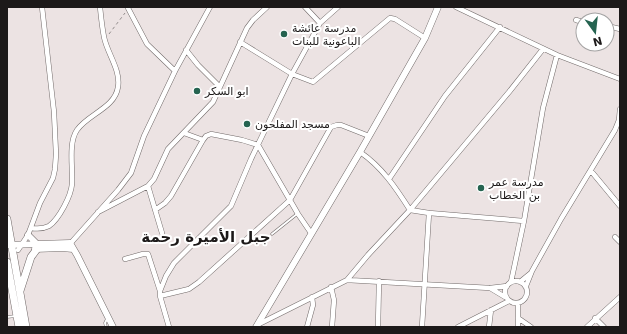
<svg xmlns="http://www.w3.org/2000/svg" width="627" height="334" font-family="'DejaVu Sans',Vazirmatn,sans-serif">
<style>
.lines{fill:none;stroke-linecap:round;stroke-linejoin:round}
.lane-casing{stroke:#726b6a;stroke-width:3}
.street-casing{stroke:#726b6a;stroke-width:5.5}
.secondary-casing{stroke:#726b6a;stroke-width:7}
.primary-casing{stroke:#726b6a;stroke-width:8}
.path{stroke:#928c8c;stroke-width:1;stroke-dasharray:3 3;stroke-linecap:butt}
.lane{stroke:#fff;stroke-width:2}
.street{stroke:#fff;stroke-width:4.5}
.secondary{stroke:#fff;stroke-width:6}
.primary{stroke:#fff;stroke-width:7}
.poi-dot{fill:#256350;stroke:#fff;stroke-width:1.5}
.labels{text-anchor:middle;dominant-baseline:central;stroke-width:4;stroke-linejoin:round;paint-order:stroke}
.poi-label{font-size:11px;fill:#1c1919;stroke:#fff;text-anchor:start}
.district-label{font-size:15px;font-weight:bold;fill:#1c1919;stroke:#fff}
</style>
<rect width="100%" height="100%" fill="#ece3e3"/>
<g class="lines">
<g class="lane-casing">
<path id="lane" d="M272,234L297,214
M7,317L16,316
M106,327L105,323L107,319"/>
</g>
<g class="street-casing">
<path id="street" d="M128,7V8L147,44L175,71
M305,7L320,23
M456,7L557,55
M576,20L583,22
M607,26L620,29
M240,42L292,74L313,82L390,18L395,19L425,38
M186,50L198,65L220,87
M184,133L203,140L206,136L211,134L242,140L258,145L298,214L311,233
M360,152C382,167 396,188 410,210L429,213L524,221
M591,171L620,206
M389,179L445,96L500,27
M148,186L162,233
M155,210L165,203L171,196L203,140
M98,212L148,186L154,179L168,149L213,102L247,28L253,20L267,7
M31,228C37,229 43,229 49,226C59,219 71,196 72,184C73,168 68,143 77,130C88,114 115,108 118,87C121,70 107,53 104,37C102,27 101,17 100,7
M615,237L620,242
M69,245L118,190L131,173L144,136L175,71L210,7
M18,250L28,235L40,203L53,178L55,169L56,154L54,112L42,7
M125,259L143,254H148L160,291
M347,280L368,255L410,210L509,92L543,49
M505 292a11 11 0 1 1 22 0a11 11 0 1 1-22 0Z
M511,282L524,221L543,108L557,55L620,79
M520,282L531,273
M526,286L532,271L561,219L615,130L619,120L620,109
M331,287L334,300L332,327
M490,288L505,297
M160,296L189,289L199,282L290,200L331,127L337,125H341L369,136
M518,304V327
M518,318L531,327
M595,318L604,327
M257,325L347,280L490,288L507,286
M169,327L160,296V291L166,276L174,263L231,206L251,159L292,74L320,23L338,7
M307,327L313,305L312,297
M378,327L379,281
M422,327L429,213
M458,327L509,301
M489,327L491,310
M587,327L620,297"/>
</g>
<g class="secondary-casing">
<path id="secondary" d="M28,235L38,245
M7,245L70,243L77,255L113,327
M35,249L62,248L73,249
M256,327L360,152L425,38L438,7"/>
</g>
<g class="primary-casing">
<path id="primary" d="M7,219L26,327
M7,262L19,327
M20,291L31,257L37,249"/>
</g>
<path class="path" d="M109,34L125,13"/>
<use href="#lane" class="lane"/>
<use href="#street" class="street"/>
<use href="#secondary" class="secondary"/>
<use href="#primary" class="primary"/>
</g>
<g class="poi-dot">
<circle cx="284" cy="34" r="4"/>
<circle cx="197" cy="91" r="4"/>
<circle cx="247" cy="124" r="4"/>
<circle cx="481" cy="188" r="4"/>
</g>
<g class="labels">
<g class="poi-label">
<text x="292" y="28">مدرسة عائشة<tspan x="292" dy="13">الباعونية للبنات</tspan></text>
<text x="205" y="91">ابو السكر</text>
<text x="255" y="124">مسجد المفلحون</text>
<text x="489" y="182">مدرسة عمر<tspan x="489" dy="13">بن الخطاب</tspan></text>
</g>
<g class="district-label">
<text x="206" y="237">جبل الأميرة رحمة</text>
</g>
</g>
<rect width="627" height="334" fill="none" stroke="#1c1919" stroke-width="16"/>
<g transform="translate(595 32) rotate(165)"><circle r="19" fill="#ffffff" stroke="#a4a3a3"/>
<path d="M0-3L7 15L0 10L-7 15Z" fill="#256350"/>
<text y="-6" font-size="11" font-weight="bold" text-anchor="middle" fill="#1c1919">N</text>
</g>
</svg>
